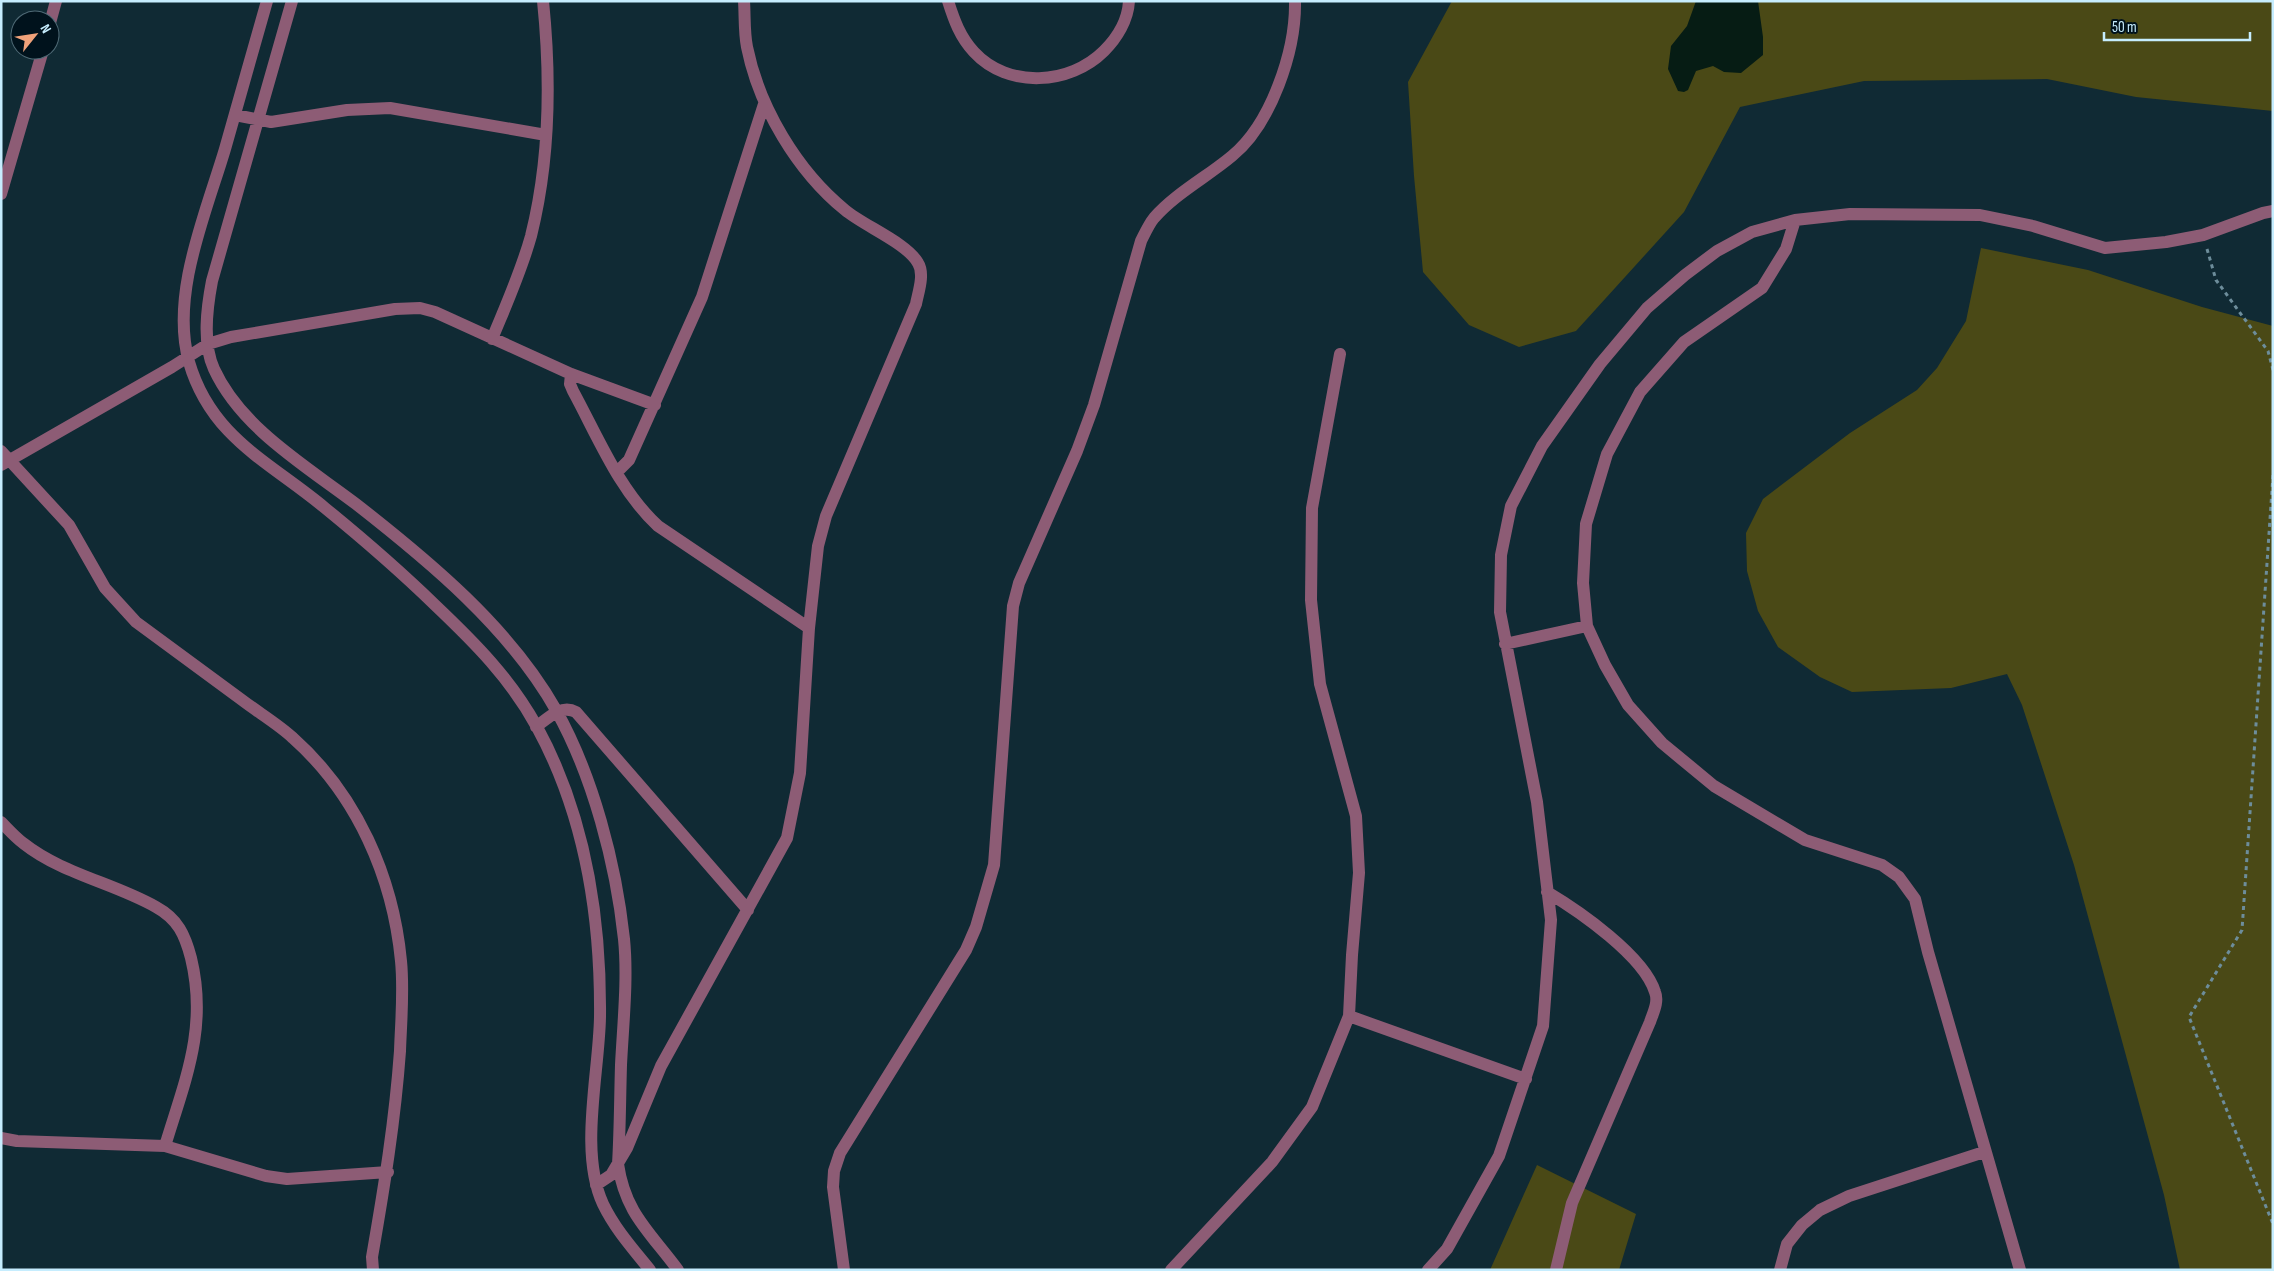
<svg xmlns="http://www.w3.org/2000/svg" width="2274" height="1271" font-family="'Sofia Sans Condensed',sans-serif">
<style>
.green{fill:#4a4916}
.water{fill:#061c14}
.lines{fill:none;stroke-linecap:round;stroke-linejoin:round}
.path{stroke:#6d8d9b;stroke-width:3;stroke-dasharray:4 4;stroke-linecap:butt}
.minor{stroke:#8d5c75;stroke-width:12}
</style>
<rect width="100%" height="100%" fill="#102a34"/>
<path class="green" d="M1452,1H2273V111L2136,97L2047,79L1864,81L1740,107L1684,212L1576,331L1519,347L1469,325L1423,272L1414,176L1408,82Z
M1981,248L2088,270L2202,307L2273,326V1270H2180L2164,1195L2074,865L2022,705L2007,674L1951,688L1852,692L1820,677L1778,647L1758,611L1747,571L1746,533L1763,499L1850,433L1917,390L1937,368L1966,321Z
M1537,1165L1636,1214L1619,1270H1490Z"/>
<path class="water" d="M1696,1H1758L1763,37V55L1741,73L1724,72L1713,66L1696,71L1688,90L1684,92L1678,91L1668,69L1671,46L1687,26Z"/>
<g class="lines">
<path class="path" d="M2207,249L2216,280L2268,351L2273,370
M2273,475L2242,930L2189,1017L2273,1224"/>
<path class="minor" d="M267,1C253,50 239,100 225,149C206,213 170,295 189,362C211,438 270,462 325,508C363,539 400,571 435,605C475,643 510,678 537,727C585,815 601,917 600,1017C599,1074 579,1152 603,1204C615,1229 633,1249 650,1270
M292,1L212,281C207,307 202,343 214,369C241,428 306,466 356,504C429,561 510,628 556,710C593,776 616,864 624,939C628,979 623,1024 621,1065C620,1098 620,1131 618,1164C625,1213 650,1232 678,1270
M948,1C954,20 960,37 974,52C1008,89 1070,85 1104,51C1117,38 1128,20 1129,1
M50,23L56,1
M235,115L271,122L347,110L390,108L546,135
M1,194L43,50
M1795,220L1786,249L1762,288L1684,342L1640,392L1607,454L1586,524L1583,583L1587,626L1605,665L1628,705L1662,743L1714,786L1805,840L1882,865L1899,877L1915,899L1928,952L2020,1270
M492,339C506,305 521,272 531,236C550,160 551,79 543,1
M571,374L570,384L573,391C598,437 619,490 658,526L809,628
M1,451L69,525L105,588L136,622C171,648 207,674 242,700C259,713 278,724 293,738C357,795 393,877 401,961C404,991 401,1021 400,1051C395,1121 384,1188 372,1257L373,1270
M1,465L172,367L208,344L231,337L395,309L420,308L435,312L571,374L655,405
M617,472L629,460L702,297L764,104
M1505,644L1587,626
M536,727C548,718 561,704 576,712L748,910
M1,822C8,829 15,837 23,843C62,874 114,883 156,907C178,919 185,935 191,958C208,1028 185,1080 165,1146
M1547,892C1579,911 1644,956 1655,992C1659,1002 1653,1013 1650,1022L1572,1203L1556,1270
M1349,1016L1526,1079
M1,1138L17,1141L165,1146L266,1176L287,1179L388,1172
M596,1185L611,1175L627,1148L661,1066L787,838L800,773L809,628L818,546L826,516L916,304C918,293 925,274 918,263C907,243 864,226 845,210C797,171 759,107 747,47C744,32 745,16 744,1
M844,1270L833,1187L834,1171L840,1153L966,950L976,927L994,865L1013,606L1019,583L1077,451L1094,405L1141,241C1145,233 1149,224 1154,218C1176,193 1207,177 1232,156C1271,124 1296,51 1295,1
M1171,1270L1272,1162L1312,1107L1349,1016L1352,955L1359,873L1356,816L1320,684L1311,600L1312,508L1340,354
M1428,1270L1447,1249L1499,1156L1543,1026L1551,920L1537,802L1500,612L1501,555L1511,506L1542,446L1600,364L1647,308L1685,275L1717,251L1752,232L1795,220L1850,214L1980,215L2033,226L2105,248L2166,242L2203,235L2263,213L2273,211
M1780,1270L1787,1244L1802,1225L1820,1210L1849,1196L1984,1152"/>
</g>
<rect width="2274" height="1271" fill="none" stroke="#c6edfe" stroke-width="5"/>
<g transform="translate(35 35) rotate(60)"><circle r="24" fill="#00121c" stroke="#4f6a76"/>
<path d="M0-4L9 19L0 12L-9 19Z" fill="#f0a27a"/>
<text y="-8" font-size="14" font-weight="bold" text-anchor="middle" fill="#c6edfe">N</text>
</g>
<path d="M2104 32v8h146v-8" fill="none" stroke="#c6edfe" stroke-width="2.5"/>
<text x="2112" y="32" font-size="15" fill="#c6edfe" stroke="#00121c" stroke-width="4" paint-order="stroke">50 m</text>
</svg>
